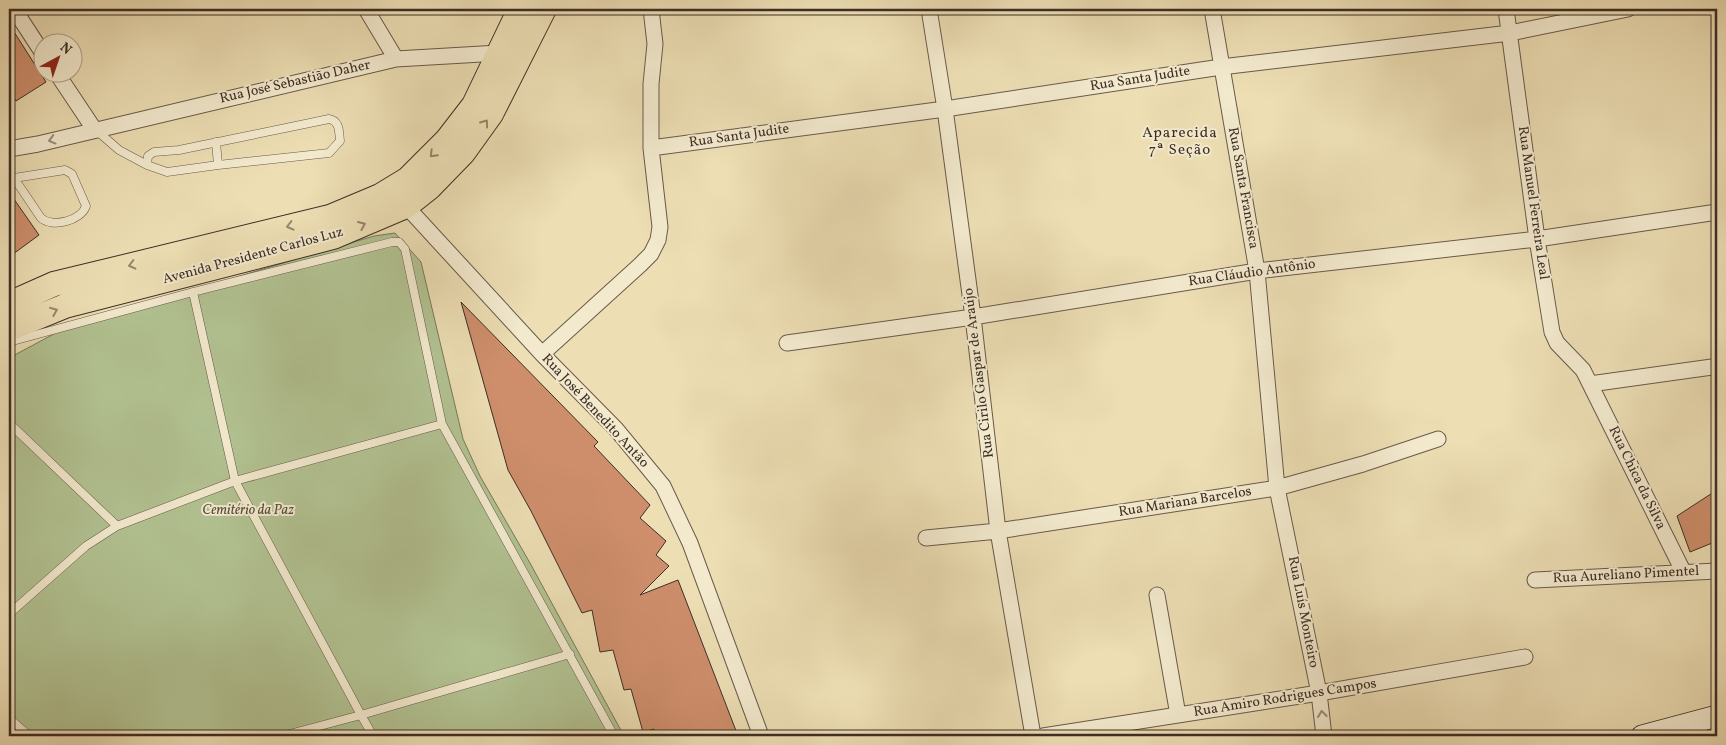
<svg xmlns="http://www.w3.org/2000/svg" width="1726" height="745" font-family="Vollkorn,serif">
<style>
.green{fill:#b2c292;stroke:#78785c}
.building{fill:#ce8e6c;stroke:#3d2e26}
.lines{fill:none;stroke-linecap:round;stroke-linejoin:round}
.service-casing{stroke:#695a4a;stroke-width:9}
.minor-casing{stroke:#695a4a;stroke-width:17}
.secondary-casing{stroke:#3d2e26;stroke-width:23}
.primary-casing{stroke:#3d2e26;stroke-width:26}
.service{stroke:#f3eace;stroke-width:8}
.minor{stroke:#f3eace;stroke-width:15}
.secondary{stroke:#f3eace;stroke-width:21}
.primary{stroke:#eddeb4;stroke-width:24}
.oneway{stroke:#95866d}
.oneway2{stroke:#988c7a}
.labels{text-anchor:middle;dominant-baseline:central;stroke-width:4;stroke-linejoin:round;paint-order:stroke}
.street-label{font-size:14px;fill:#3d2e26;stroke:#f3eace}
.park-label{font-size:14px;font-style:italic;fill:#544c3c;stroke:#f3eace}
.neighbourhood-label{font-size:15px;letter-spacing:1px;fill:#3d2e26;stroke:#f3eace}
</style>
<rect width="100%" height="100%" fill="#eddeb4"/>
<filter id="stains"><feTurbulence type="fractalNoise" baseFrequency=".004" numOctaves="4"/><feColorMatrix values="0 0 0 0 .2 0 0 0 0 .09 0 0 0 0 .02 0 0 0 .5 -.17"/></filter>
<radialGradient id="worn" r=".72"><stop offset=".6" stop-color="#630" stop-opacity="0"/><stop offset="1" stop-color="#630" stop-opacity=".3"/></radialGradient>
<path class="green" d="M395,233L421,262L463,439L480,476L530,563L624,736H9V358L65,328L374,236Z"/>
<path class="building" d="M9,24L46,82L16,101L9,89Z
M9,192L39,235L9,257Z
M461,302L598,442L594,446L650,505L640,518L666,541L656,555L669,566L640,595L678,580L738,736H656L654,729L643,732L631,689L624,690L613,650L600,652L592,610L582,613L531,511L508,470Z
M1717,490V541L1690,552L1677,516Z"/>
<g class="lines">
<g class="service-casing">
<path id="service" d="M96,130L119,150L147,165L167,172L218,165L329,153L340,141C339,132 340,121 329,119L179,150L154,152L148,156L147,165
M216,142L218,165
M9,177L14,178L65,170L72,174L86,206C81,221 52,228 41,218L14,178
M193,292L235,481L361,715L570,654
M9,342L193,292L392,242H399L405,249L442,424
M9,423L117,526
M9,614L86,546L117,526L235,481L442,424L614,736
M9,718L29,736
M282,736L361,715L373,736"/>
</g>
<g class="minor-casing">
<path id="minor" d="M14,9L42,52
M366,9L396,59
M929,9L945,109L973,317L998,531L1033,736
M1212,9L1257,271L1277,488L1319,693L1324,736
M1506,9L1537,239L1552,332L1557,343L1583,370L1684,573
M56,72L94,129
M651,148L945,109L1221,67L1510,33L1628,9
M9,149L38,144L396,59L499,53
M406,206L542,354L616,429L663,486L690,543L761,736
M787,343L973,317L1257,271L1537,239L1717,212
M542,354L640,265L651,254L658,240L660,227L651,148V84L655,44L651,9
M1590,384L1712,367
M926,538L998,531L1277,488L1363,464L1438,439
M1535,580L1717,571
M1157,595L1178,715
M1043,736L1319,693L1525,657"/>
</g>
<g class="secondary-casing">
<path id="secondary" d="M1642,736L1717,716"/>
</g>
<g class="primary-casing">
<path id="primary" d="M9,304L54,284L330,217L380,196L408,179L447,140L474,105L520,9
M9,329L65,306L333,237L406,206L430,187L463,153L491,114L544,9"/>
</g>
<use href="#service" class="service"/>
<use href="#minor" class="minor"/>
<use href="#secondary" class="secondary"/>
<use href="#primary" class="primary"/>
</g>
<defs><path id="oneway-chevron" d="M-2-3.5L2.5 0L-2 3.5" fill="none" stroke-width="1.6" stroke-linecap="round" stroke-linejoin="round" transform="scale(1.25)"/></defs>
<g class="oneway">
<use href="#oneway-chevron" transform="translate(485 123) rotate(-54)"/>
<use href="#oneway-chevron" transform="translate(433 154) rotate(135)"/>
<use href="#oneway-chevron" transform="translate(362 225) rotate(-23)"/>
<use href="#oneway-chevron" transform="translate(290 226) rotate(166)"/>
<use href="#oneway-chevron" transform="translate(132 265) rotate(166)"/>
<use href="#oneway-chevron" transform="translate(54 311) rotate(-22)"/>
</g>
<g class="oneway2">
<use href="#oneway-chevron" transform="translate(52 140) rotate(165)"/>
<use href="#oneway-chevron" transform="translate(1322 714) rotate(-97)"/>
</g>
<g class="labels">
<g class="street-label">
<text transform="translate(1140 79) rotate(-9)">Rua Santa Judite</text>
<text transform="translate(295 82) rotate(-13)">Rua José Sebastião Daher</text>
<text transform="translate(739 136) rotate(-8)">Rua Santa Judite</text>
<text transform="translate(1243 188) rotate(80)">Rua Santa Francisca</text>
<text transform="translate(1533 203) rotate(82)">Rua Manuel Ferreira Leal</text>
<text transform="translate(253 256) rotate(-15)">Avenida Presidente Carlos Luz</text>
<text transform="translate(1252 273) rotate(-8)">Rua Cláudio Antônio</text>
<text transform="translate(979 373) rotate(-97)">Rua Cirilo Gaspar de Araújo</text>
<text transform="translate(595 411) rotate(47)">Rua José Benedito Antão</text>
<text transform="translate(1637 478) rotate(64)">Rua Chica da Silva</text>
<text transform="translate(1185 502) rotate(-9)">Rua Mariana Barcelos</text>
<text transform="translate(1626 575) rotate(-3)">Rua Aureliano Pimentel</text>
<text transform="translate(1303 612) rotate(79)">Rua Luís Monteiro</text>
<text transform="translate(1285 698) rotate(-9)">Rua Amiro Rodrigues Campos</text>
</g>
<g class="park-label">
<text x="248" y="510">Cemitério da Paz</text>
</g>
<g class="neighbourhood-label">
<text x="1180" y="133">Aparecida<tspan x="1180" dy="17">7ª Seção</tspan></text>
</g>
</g>
<rect width="1726" height="745" fill="none" stroke="#eddeb4" stroke-width="30"/>
<rect x="10" y="10" width="1706" height="725" fill="none" stroke="#3d2e26" stroke-width="2.5"/>
<rect x="15" y="15" width="1696" height="715" fill="none" stroke="#3d2e26"/>
<g transform="translate(58 58) rotate(40)"><circle r="24" fill="#f3eace" stroke="#aa9f8b"/>
<path d="M0-4L9 19L0 12L-9 19Z" fill="#8f2418"/>
<text y="-8" font-size="14" font-weight="bold" text-anchor="middle" fill="#3d2e26">N</text>
</g>
<rect width="100%" height="100%" filter="url(#stains)"/>
<rect width="100%" height="100%" fill="url(#worn)"/>
</svg>
